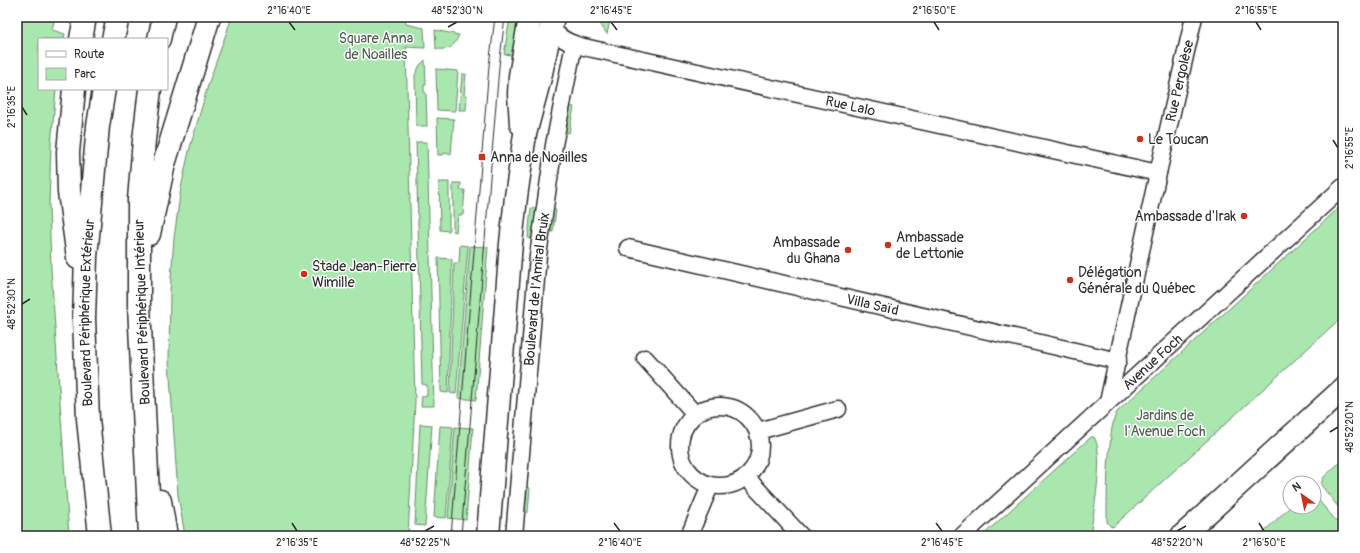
<svg xmlns="http://www.w3.org/2000/svg" width="1360" height="553" font-family="Pangolin,sans-serif">
<style>
.green{fill:#aae7ae;stroke:#6a896c}
.lines{fill:none;stroke-linecap:round;stroke-linejoin:round}
.minor-casing{stroke:#2b2b2b;stroke-width:19}
.secondary-casing{stroke:#2b2b2b;stroke-width:25}
.primary-casing{stroke:#2b2b2b;stroke-width:25}
.trunk-casing{stroke:#2b2b2b;stroke-width:25}
.minor{stroke:#fff;stroke-width:16}
.secondary{stroke:#fff;stroke-width:22}
.primary{stroke:#fff;stroke-width:22}
.trunk{stroke:#fff;stroke-width:22}
.tram{stroke:#2b2b2b;stroke-width:1}
.ticks{fill:none;stroke:#2b2b2b;stroke-width:1.5}
.poi-dot{fill:#c8321e;stroke:#fff;stroke-width:1.5}
.labels{text-anchor:middle;dominant-baseline:central;stroke-width:3;stroke-linejoin:round;paint-order:stroke}
.park-label{font-size:14px;fill:#4b5a4c;stroke:#fff}
.street-label{font-size:14px;fill:#2b2b2b;stroke:#fff}
.poi-label{font-size:14px;fill:#2b2b2b;stroke:#fff;text-anchor:start}
.neatline{fill:none;stroke:#2b2b2b;stroke-width:1.5}
.ticks-label{font-size:10px;text-anchor:middle;fill:#2b2b2b}
</style>
<rect width="100%" height="100%" fill="#fff"/>
<filter id="ink" filterUnits="userSpaceOnUse"><feTurbulence type="fractalNoise" baseFrequency=".025" numOctaves="2"/><feDisplacementMap in="SourceGraphic" scale="8" xChannelSelector="R" yChannelSelector="G"/><feConvolveMatrix kernelMatrix="1 2 1 2 8 2 1 2 1" color-interpolation-filters="sRGB"/></filter>
<g filter="url(#ink)">
<path class="green" d="M17,17H55L52,30L65,34L64,39H39V89H56L51,145L49,204L51,268L69,536H17Z
M232,17H405L406,24L424,28L425,48L406,47L415,402L408,536H185L178,495L169,361L170,291L174,238L181,188L189,151L209,82Z
M510,17H524L517,56L504,54Z
M602,17H611L607,34L600,24Z
M435,30L459,35C453,48 450,50 436,49Z
M425,60L426,85H424V92L426,93L427,126H416L415,75L420,65Z
M436,69L458,71L455,111L437,110Z
M462,74H466L464,95L467,96L466,110H459Z
M567,106L574,107L569,133L562,132Z
M437,118L454,119L451,154L444,153L443,155H438Z
M416,142H427L434,406H421L422,396H427V385L422,384Z
M439,182H449V231L440,230Z
M453,183H461L460,190H465L463,215H458L456,232L453,231Z
M1343,204V316L1114,526L1111,527L1107,522C1107,496 1107,471 1110,445C1111,434 1112,422 1117,412Z
M531,208L538,210L534,239L528,238Z
M549,209L556,210L553,232L546,231Z
M460,245L468,246L456,394L450,393L454,263H459Z
M470,246L488,247L476,400L458,398Z
M438,258L452,259L448,393L441,392Z
M420,424L432,425L425,526L415,525Z
M440,426L453,427L446,518L434,517Z
M455,427L473,428L466,520L448,518Z
M1091,437H1094C1105,454 1093,515 1090,536H982Z
M1343,459V513L1321,485L1323,478Z
M523,487L530,488L528,512H521Z
M1314,495L1343,529V536H1259L1290,507H1314Z"/>
<g class="lines">
<g class="minor-casing">
<g id="minor">
<path id="s1" d="M551,25C559,46 592,48 611,53L1158,173"/>
<path id="s2" d="M628,248L1118,361"/>
<path d="M645,358L695,414"/>
<path id="s3" d="M1108,402L1158,173L1194,17"/>
<circle cx="720" cy="446" r="40"/>
<path d="M758,431L838,409"/>
<path d="M746,477L801,536"/>
<path id="s4" d="M514,536L538,256L554,145L574,44"/>
<path d="M689,536L710,486"/>
<path id="s5" d="M962,536L1343,187"/>
</g>
</g>
<g class="secondary-casing">
<path id="secondary" d="M1182,536L1343,389"/>
</g>
<g class="primary-casing">
<path id="primary" d="M521,124L519,94L520,76L530,17
M488,536L511,243L516,197L525,134L540,78L553,17"/>
</g>
<g class="trunk-casing">
<g id="trunk">
<path d="M81,39L85,17"/>
<path d="M113,39L118,17"/>
<path d="M159,39L164,17"/>
<path d="M74,89L68,152L69,192L78,258"/>
<path d="M149,234L164,164L209,17"/>
<path d="M160,501L166,536"/>
<path id="s6" d="M100,536L88,419L84,319L86,257L98,126L104,89"/>
<path d="M150,536L139,305V200L144,140L150,89"/>
</g>
</g>
<use href="#minor" class="minor"/>
<use href="#secondary" class="secondary"/>
<use href="#primary" class="primary"/>
<use href="#trunk" class="trunk"/>
<path class="tram" d="M451,536L489,66L495,17
M461,536L499,67L505,17"/>
</g>
</g>
<path class="ticks" d="M289,22L295,30M611,22L617,30M934,22L939,30M1256,22L1261,30M448,27L457,22M22,107L27,115M1333,140L1338,148M22,304L30,299M1330,432L1338,427M292,523L297,531M614,523L620,531M936,523L942,531M1259,523L1264,531M425,531L434,526M1177,531L1186,526"/>
<g class="poi-dot">
<circle cx="1140" cy="139" r="4"/>
<rect x="478" y="153" width="8" height="8" rx="2"/>
<circle cx="1244" cy="216" r="4"/>
<circle cx="888" cy="245" r="4"/>
<circle cx="848" cy="250" r="4"/>
<circle cx="304" cy="274" r="4"/>
<circle cx="1070" cy="280" r="4"/>
</g>
<g class="labels">
<g class="park-label">
<text x="376" y="38">Square Anna<tspan x="376" dy="16">de Noailles</tspan></text>
<text x="1165" y="415">Jardins de<tspan x="1165" dy="16">l'Avenue Foch</tspan></text>
</g>
<g class="street-label">
<text stroke="none"><textPath href="#s3" startOffset="329">Rue Pergolèse</textPath></text>
<text stroke="none"><textPath href="#s1" startOffset="314">Rue Lalo</textPath></text>
<text stroke="none"><textPath href="#s4" startOffset="248">Boulevard de l'Amiral Bruix</textPath></text>
<text stroke="none"><textPath href="#s2" startOffset="251">Villa Saïd</textPath></text>
<text stroke="none"><textPath href="#s6" startOffset="224">Boulevard Périphérique Extérieur</textPath></text>
<text transform="translate(142 312) rotate(-92)">Boulevard Périphérique Intérieur</text>
<text stroke="none"><textPath href="#s5" startOffset="258">Avenue Foch</textPath></text>
</g>
<g class="poi-label">
<text x="1148" y="139">Le Toucan</text>
<text x="490" y="157">Anna de Noailles</text>
<text x="1236" y="216" text-anchor="end">Ambassade d'Irak</text>
<text x="896" y="237">Ambassade<tspan x="896" dy="16">de Lettonie</tspan></text>
<text x="840" y="242" text-anchor="end">Ambassade<tspan x="840" dy="16">du Ghana</tspan></text>
<text x="312" y="266">Stade Jean-Pierre<tspan x="312" dy="16">Wimille</tspan></text>
<text x="1078" y="272">Délégation<tspan x="1078" dy="16">Générale du Québec</tspan></text>
</g>
</g>
<rect width="1360" height="553" fill="none" stroke="#fff" stroke-width="44"/>
<rect x="38" y="38" width="130" height="52" fill="#ffffff" stroke="#aaaaaa"/>
<rect x="46" y="51" width="20" height="6" fill="#ffffff" stroke="#aaaaaa"/>
<text x="74" y="58" font-size="12" fill="#2b2b2b">Route</text>
<rect x="46" y="68" width="20" height="12" fill="#aae7ae" stroke="#aaaaaa"/>
<text x="74" y="78" font-size="12" fill="#2b2b2b">Parc</text>
<g transform="translate(1302 495) rotate(327)"><circle r="19" fill="#ffffff" stroke="#aaaaaa"/>
<path d="M0-3L7 15L0 10L-7 15Z" fill="#c8321e"/>
<text y="-6" font-size="11" font-weight="bold" text-anchor="middle" fill="#2b2b2b">N</text>
</g>
<rect x="22" y="22" width="1316" height="509" class="neatline"/>
<g class="ticks-label">
<text x="289" y="14">2°16'40"E</text>
<text x="457" y="14">48°52'30"N</text>
<text x="611" y="14">2°16'45"E</text>
<text x="934" y="14">2°16'50"E</text>
<text x="1256" y="14">2°16'55"E</text>
<text transform="translate(11 107) rotate(-90)" y="4">2°16'35"E</text>
<text transform="translate(1349 148) rotate(-90)" y="4">2°16'55"E</text>
<text transform="translate(11 304) rotate(-90)" y="4">48°52'30"N</text>
<text transform="translate(1349 427) rotate(-90)" y="4">48°52'20"N</text>
<text x="297" y="546">2°16'35"E</text>
<text x="425" y="546">48°52'25"N</text>
<text x="620" y="546">2°16'40"E</text>
<text x="942" y="546">2°16'45"E</text>
<text x="1177" y="546">48°52'20"N</text>
<text x="1264" y="546">2°16'50"E</text>
</g>
</svg>
